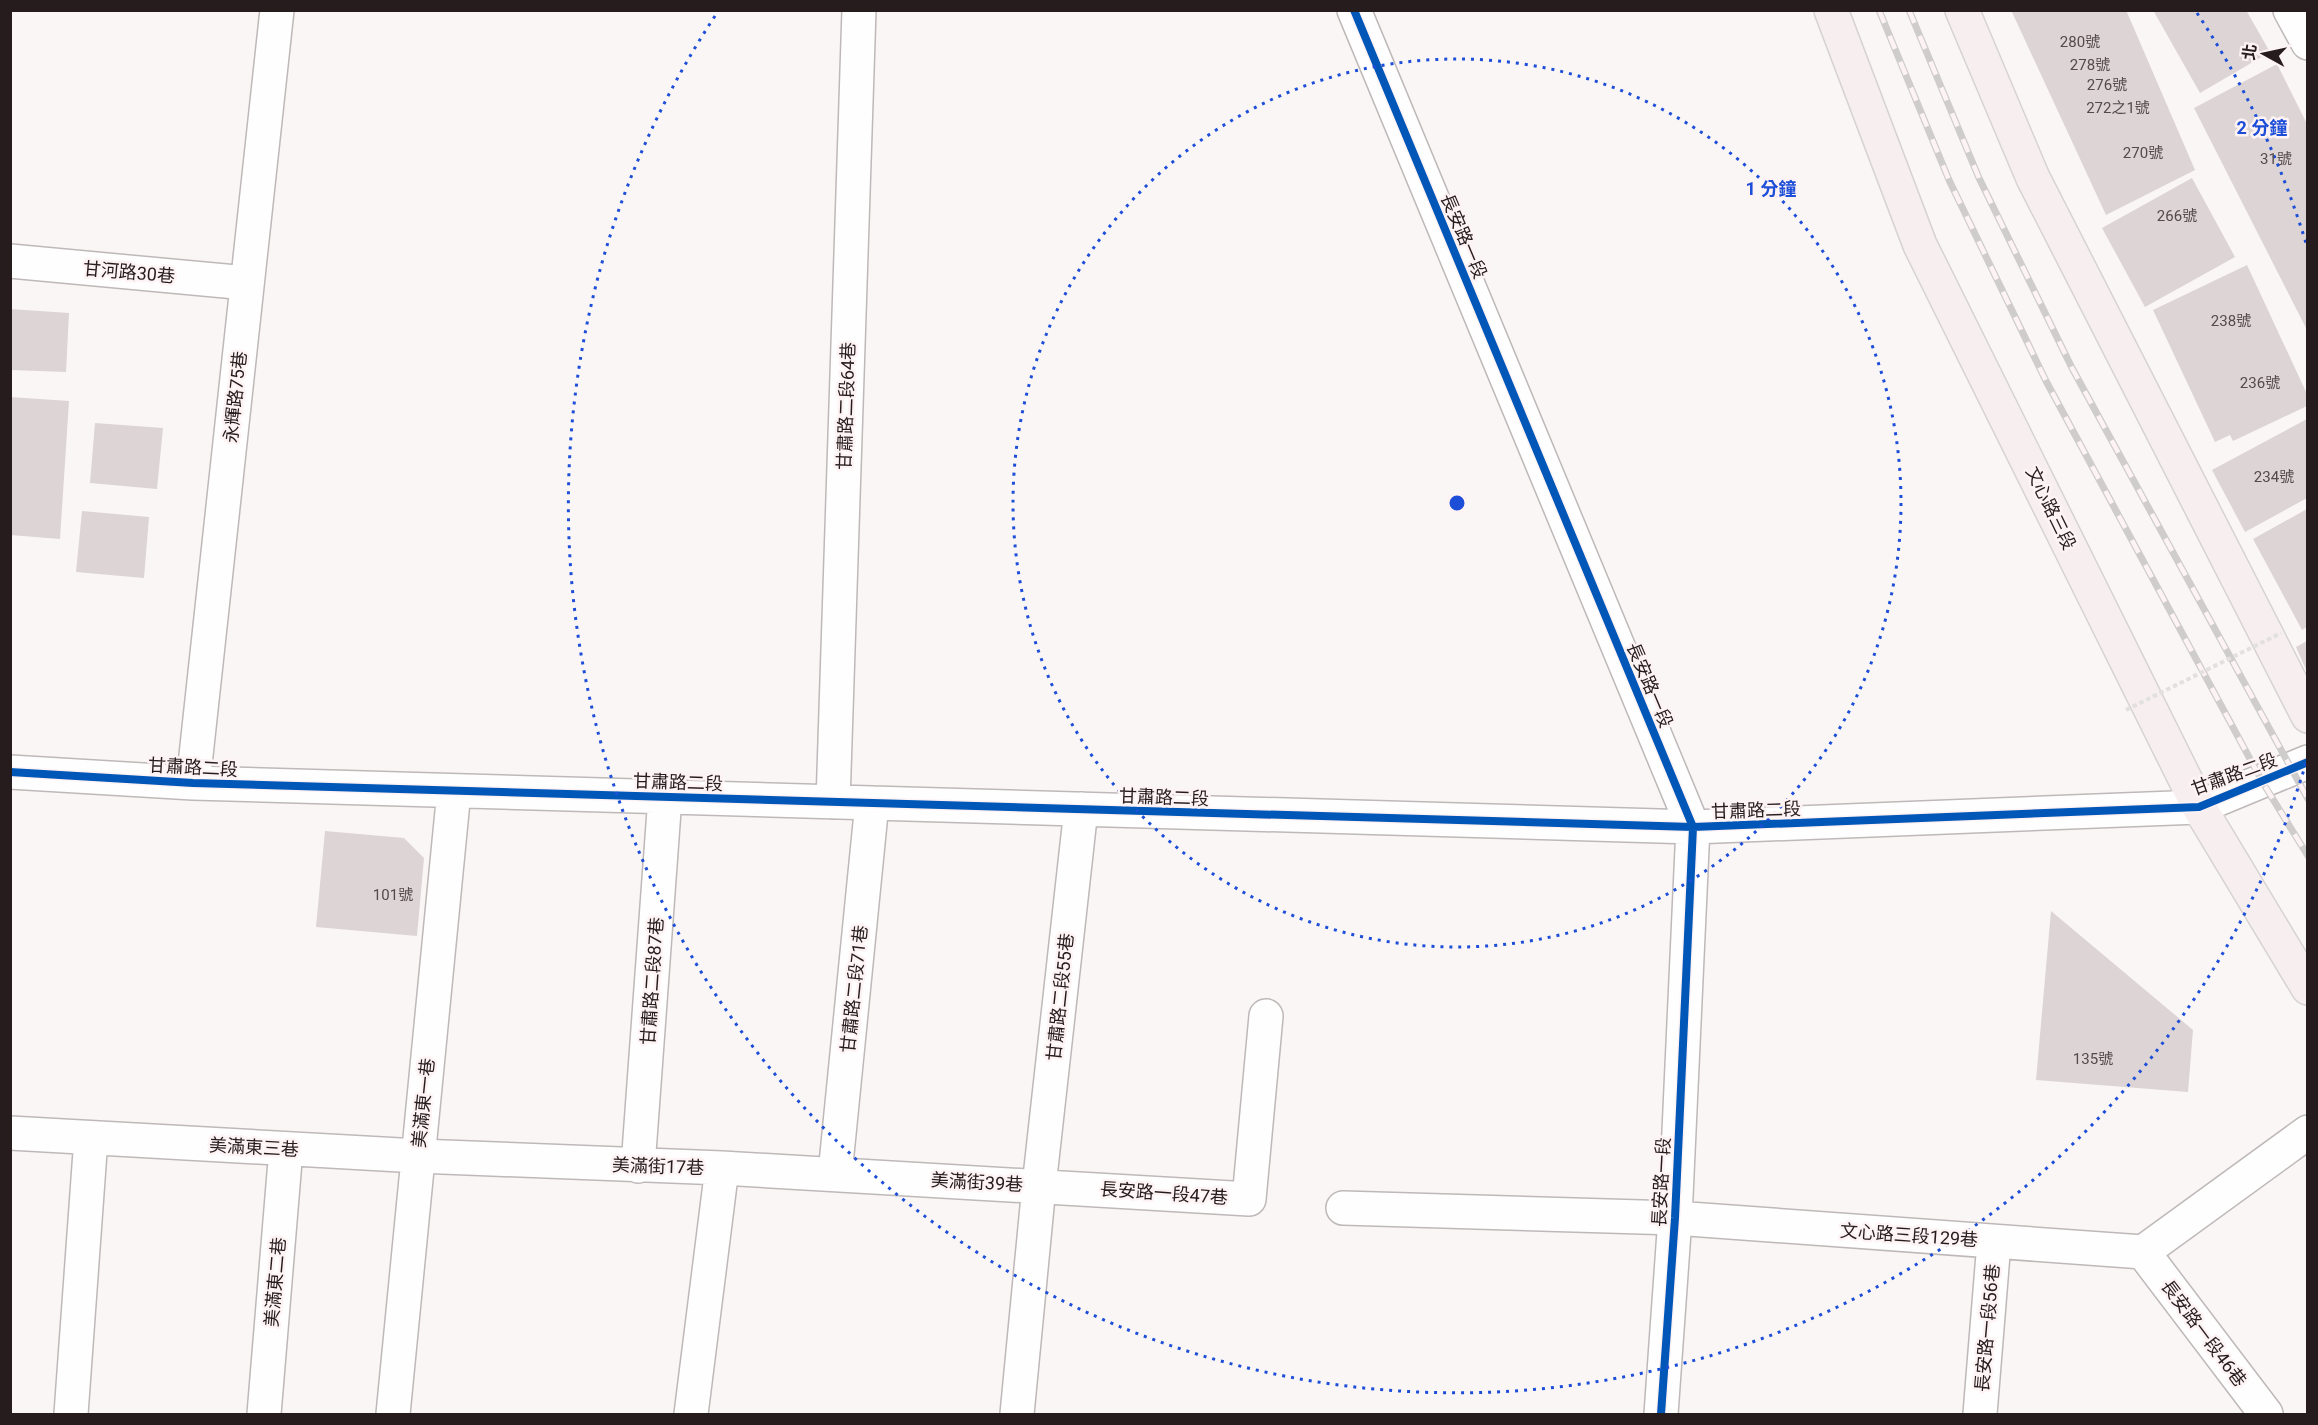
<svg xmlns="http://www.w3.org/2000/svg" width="2318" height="1425" font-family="Roboto,'Noto Sans TC',sans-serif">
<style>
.building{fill:#dcd4d5}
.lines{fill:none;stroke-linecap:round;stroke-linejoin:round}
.minor-casing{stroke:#bfb8b8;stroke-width:36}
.major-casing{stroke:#d6d3d3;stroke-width:36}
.minor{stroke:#fefefe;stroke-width:33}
.major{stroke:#f7eeef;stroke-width:33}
.rail-casing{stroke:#cfcccc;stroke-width:7}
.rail{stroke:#fef3f4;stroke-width:4.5;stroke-dasharray:14;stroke-linecap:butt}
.path-bridge{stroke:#e2e0e0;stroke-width:4;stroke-dasharray:4.5 3;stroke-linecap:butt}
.cycleway-casing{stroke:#fef3f4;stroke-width:11}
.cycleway{stroke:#0057b8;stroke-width:8}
.ring{fill:none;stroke:#1d4ed8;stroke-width:3;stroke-dasharray:3 6}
.labels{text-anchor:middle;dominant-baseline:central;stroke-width:5;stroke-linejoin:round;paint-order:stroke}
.number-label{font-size:15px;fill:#544a4b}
.street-label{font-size:18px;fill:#261c1d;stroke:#fef3f4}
.centre{fill:#1d4ed8;stroke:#fef3f4;stroke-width:3}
.ring-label{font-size:18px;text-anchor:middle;font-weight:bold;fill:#1d4ed8;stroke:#fef3f4;stroke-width:5;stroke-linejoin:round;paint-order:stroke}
</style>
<rect width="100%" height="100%" fill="#fbf6f6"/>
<path class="building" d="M2011,10H2126L2195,170L2106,215Z
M2153,10H2246L2270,52L2200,93Z
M2277,64L2307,124V330L2194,108Z
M2192,178L2235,257L2145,307L2102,228Z
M2247,265L2307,394V406L2233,441L2230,435L2215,442L2153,310Z
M10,309L69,313L66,372L10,370Z
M10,397L69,401L60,539L10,535Z
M2307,419V498L2245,532L2212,470Z
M95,423L163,428L157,489L90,483Z
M2307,509V627L2302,630L2253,539Z
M82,511L149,517L144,578L76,572Z
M2307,641V672L2296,647Z
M325,831L404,838L424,858L417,936L316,927Z
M2051,911L2193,1030L2188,1092L2036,1080Z"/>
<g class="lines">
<g class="minor-casing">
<path id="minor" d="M1354,10L1693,827L1675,1218L1661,1414
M2290,10L2308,43
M10,261L247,283
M10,772L193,783L1693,827L2199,807L2308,762
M193,783L277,10
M833,802L859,10
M10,1133L418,1156L722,1168L1249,1199L1266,1016
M638,1166L665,797
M835,1174L872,803
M1343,1208L1675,1218L2143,1252
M2143,1252L2308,1132
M2143,1252L2266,1414
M71,1414L91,1138
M264,1414L286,1149
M393,1414L454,791
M691,1414L722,1168
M1017,1414L1039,1186L1081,809
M1980,1414L1994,1242"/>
</g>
<g class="major-casing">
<path id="major" d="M1831,10L1920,245L2199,807L2308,988
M1962,10L2033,178L2308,716"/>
</g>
<use href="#minor" class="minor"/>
<use href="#major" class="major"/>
<g class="rail-casing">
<path id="rail" d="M1879,10L1949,180L2046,381L2263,783L2308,856
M1909,10L1979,178L2072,368L2308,799"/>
</g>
<use href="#rail" class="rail"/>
<path class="path-bridge" d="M2126,710L2281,633"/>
<g class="cycleway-casing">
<path id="cycleway" d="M1354,10L1693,827L1675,1218L1661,1414
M10,772L193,783L1693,827L2199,807L2308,762"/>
</g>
<use href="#cycleway" class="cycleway"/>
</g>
<g class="ring">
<circle cx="1457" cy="503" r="444"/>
<path d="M2306 763A888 888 0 1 1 717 13M2197 13A888 888 0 0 1 2306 243"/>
</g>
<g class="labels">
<g class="number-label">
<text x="2080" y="42">280號</text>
<text x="2090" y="65">278號</text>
<text x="2107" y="85">276號</text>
<text x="2118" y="108">272之1號</text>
<text x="2143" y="153">270號</text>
<text x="2276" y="159">31號</text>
<text x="2177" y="216">266號</text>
<text x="2231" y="321">238號</text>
<text x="2260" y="383">236號</text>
<text x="2274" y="477">234號</text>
<text x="393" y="895">101號</text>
<text x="2093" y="1059">135號</text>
</g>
<g class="street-label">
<text transform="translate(1464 236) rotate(67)">長安路一段</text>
<text transform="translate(129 272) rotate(5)">甘河路30巷</text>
<text transform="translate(235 397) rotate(-84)">永輝路75巷</text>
<text transform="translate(846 406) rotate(-88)">甘肅路二段64巷</text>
<text transform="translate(2051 508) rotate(64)">文心路三段</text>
<text transform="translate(1650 685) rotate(67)">長安路一段</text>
<text transform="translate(193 767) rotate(3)">甘肅路二段</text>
<text transform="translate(2234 774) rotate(-20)">甘肅路二段</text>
<text transform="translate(678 782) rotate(2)">甘肅路二段</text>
<text transform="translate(1164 797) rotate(2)">甘肅路二段</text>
<text transform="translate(1756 810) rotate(-2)">甘肅路二段</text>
<text transform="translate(652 981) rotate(-86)">甘肅路二段87巷</text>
<text transform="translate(854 989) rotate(-84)">甘肅路二段71巷</text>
<text transform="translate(1060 997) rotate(-84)">甘肅路二段55巷</text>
<text transform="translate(423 1103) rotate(-84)">美滿東一巷</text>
<text transform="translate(254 1147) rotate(3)">美滿東三巷</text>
<text transform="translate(658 1166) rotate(2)">美滿街17巷</text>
<text transform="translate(977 1182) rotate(3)">美滿街39巷</text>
<text transform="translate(1661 1182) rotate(-87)">長安路一段</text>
<text transform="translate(1164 1193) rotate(4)">長安路一段47巷</text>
<text transform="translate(1909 1235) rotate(4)">文心路三段129巷</text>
<text transform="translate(275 1282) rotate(-85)">美滿東二巷</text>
<text transform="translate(1987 1328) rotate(-85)">長安路一段56巷</text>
<text transform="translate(2204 1333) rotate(53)">長安路一段46巷</text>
</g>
</g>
<circle cx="1457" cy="503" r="9" class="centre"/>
<g class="ring-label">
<text x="2262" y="134">2 分鐘</text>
<text x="1771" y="195">1 分鐘</text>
</g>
<rect width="2318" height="1425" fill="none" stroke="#261c1d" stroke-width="24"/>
<g transform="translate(2264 54) rotate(278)" stroke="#fef3f4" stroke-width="4.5" paint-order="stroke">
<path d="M0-4.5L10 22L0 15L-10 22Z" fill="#261c1d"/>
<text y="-9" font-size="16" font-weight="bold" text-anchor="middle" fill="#261c1d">北</text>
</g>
</svg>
